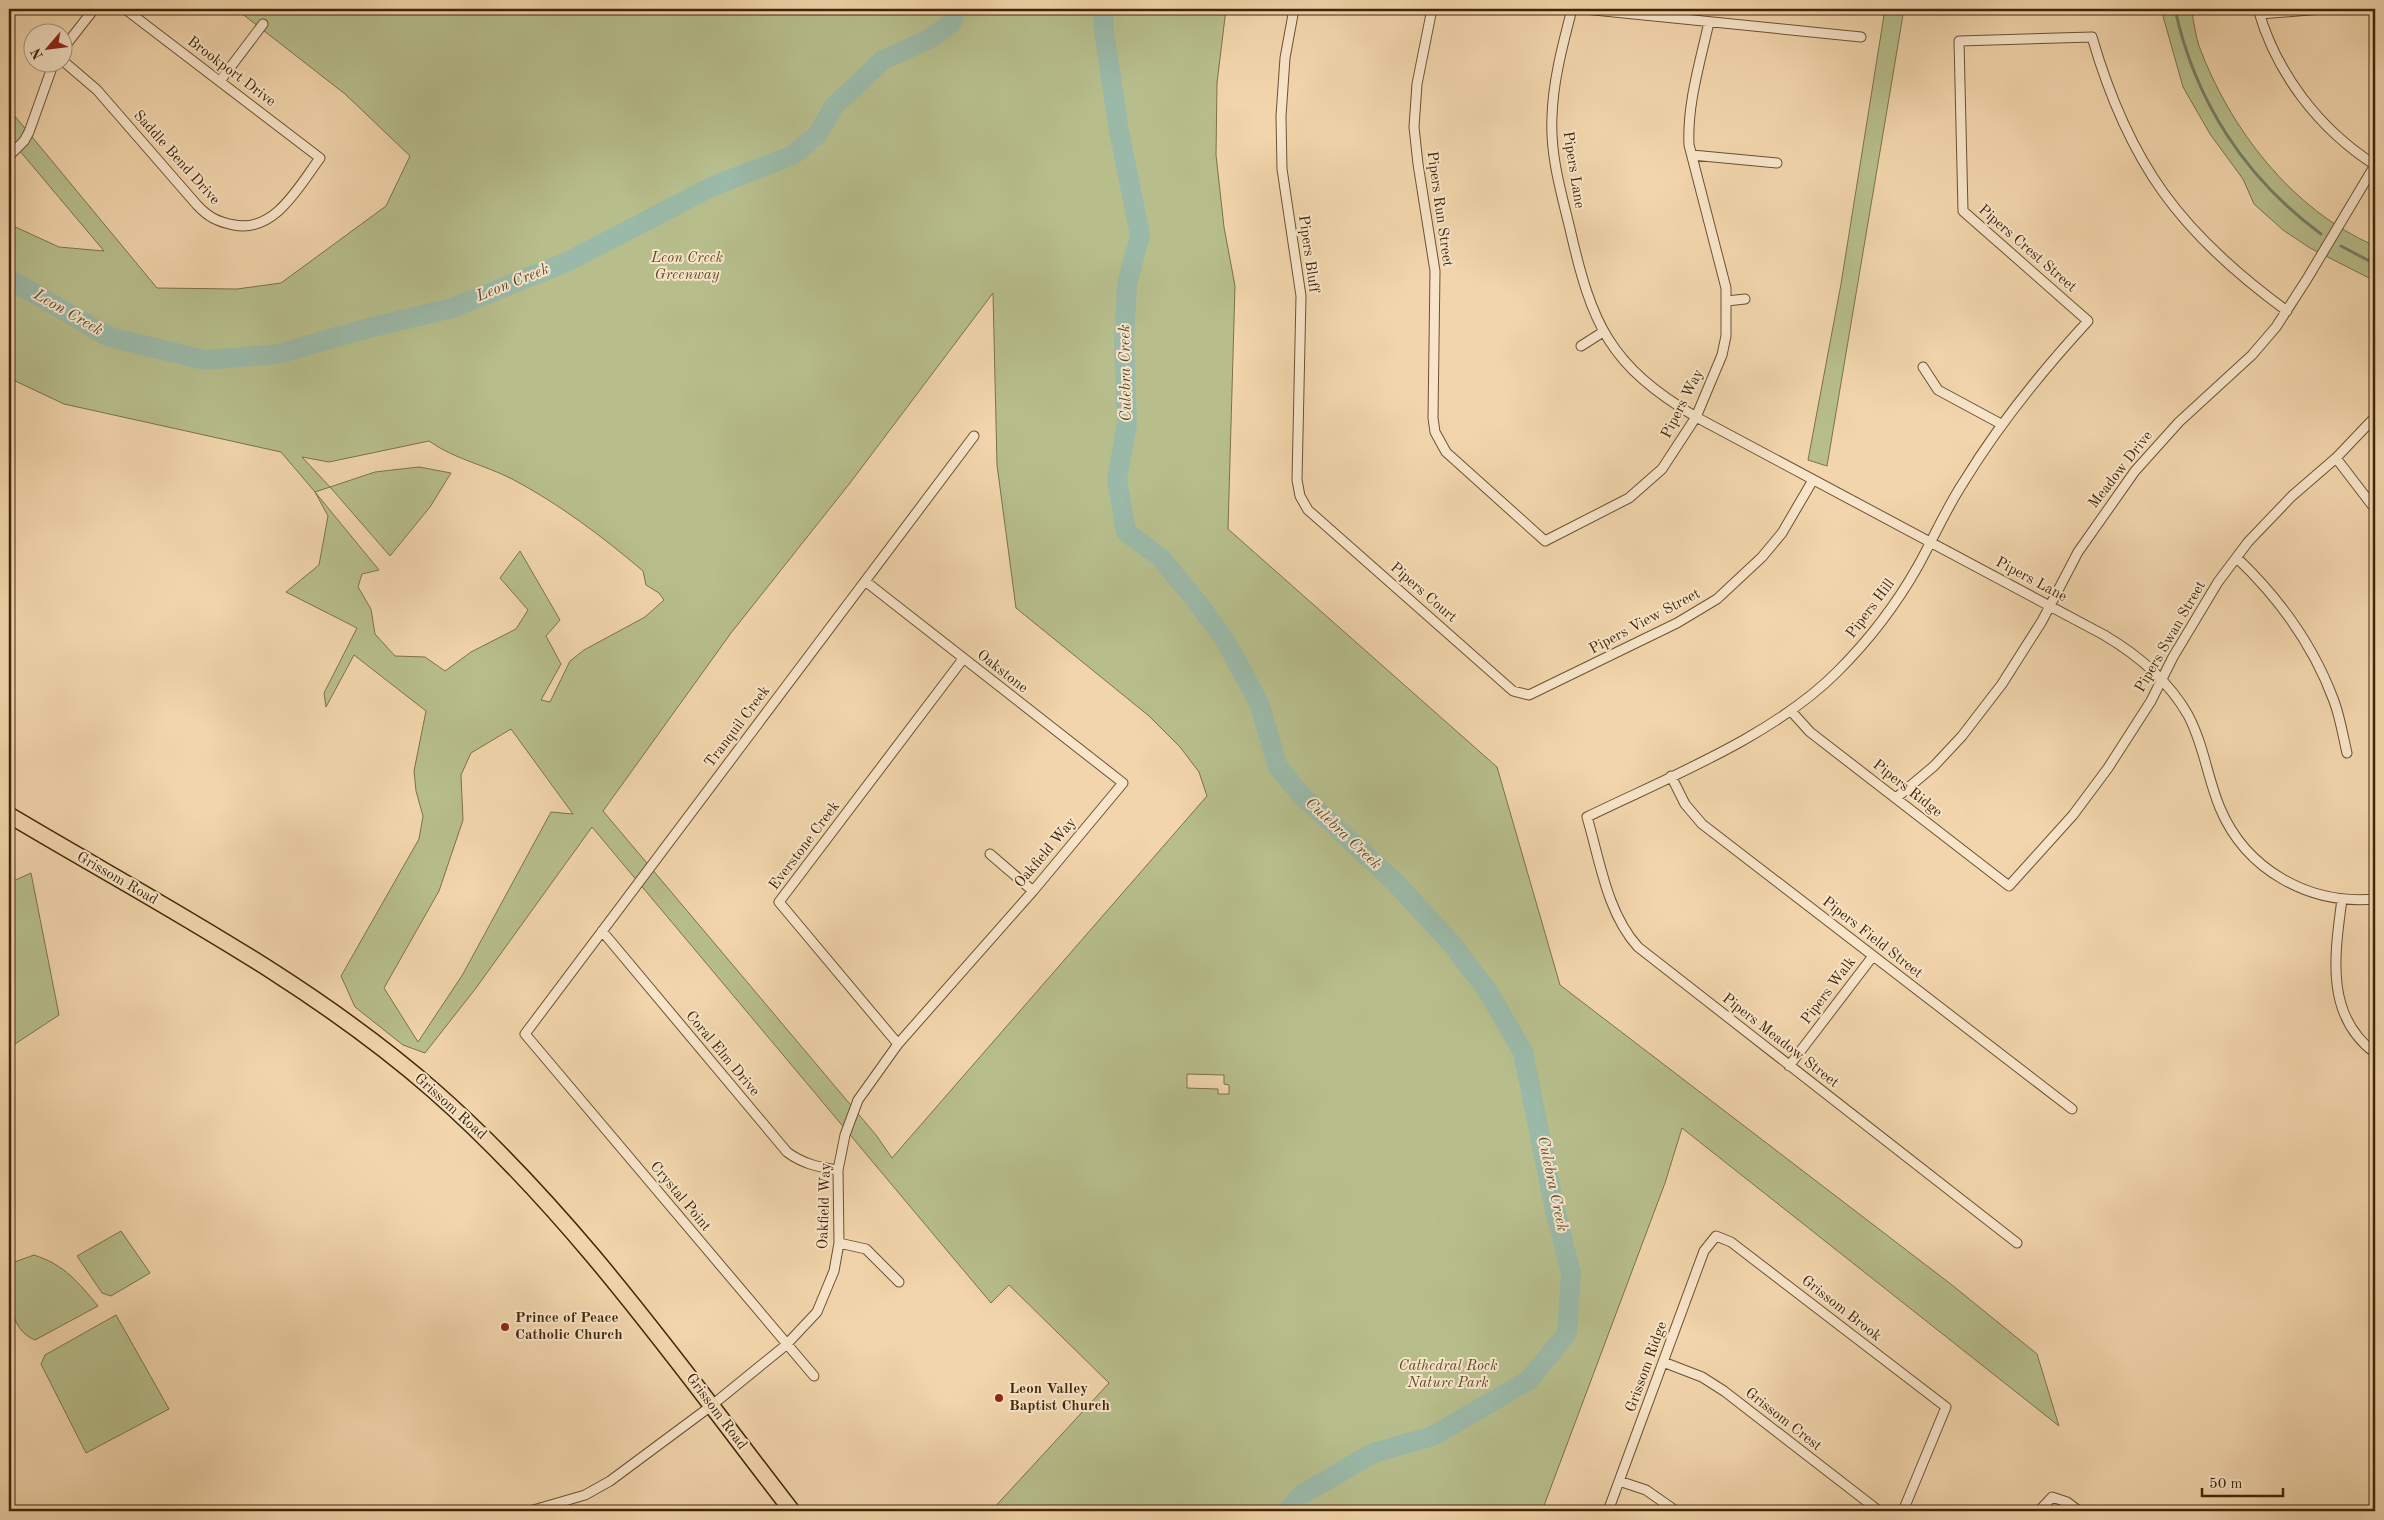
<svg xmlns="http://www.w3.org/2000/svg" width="2384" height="1520" font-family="'Old Standard TT',serif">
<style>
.green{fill:#b7be8c;stroke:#7c724a;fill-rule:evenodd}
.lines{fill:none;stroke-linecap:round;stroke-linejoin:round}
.stream{stroke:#777e68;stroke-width:3}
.river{stroke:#9bb9a8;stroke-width:20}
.street-casing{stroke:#6c5231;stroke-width:11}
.primary-casing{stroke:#402608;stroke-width:18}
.street{stroke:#f7e4c9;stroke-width:9}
.primary{stroke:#f2d5ac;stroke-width:15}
.poi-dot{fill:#8f2418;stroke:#f7e4c9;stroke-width:2}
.labels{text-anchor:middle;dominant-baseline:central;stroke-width:4;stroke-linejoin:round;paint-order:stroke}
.street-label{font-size:15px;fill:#402608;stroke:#f7e4c9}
.park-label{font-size:15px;font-style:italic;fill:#5e4c29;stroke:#f7e4c9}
.poi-label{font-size:15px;font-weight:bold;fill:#402608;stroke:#f7e4c9;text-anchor:start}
.water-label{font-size:16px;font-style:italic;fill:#574b30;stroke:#f7e4c9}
</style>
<rect width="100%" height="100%" fill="#f2d5ac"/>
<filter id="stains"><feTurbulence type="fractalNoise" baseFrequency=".004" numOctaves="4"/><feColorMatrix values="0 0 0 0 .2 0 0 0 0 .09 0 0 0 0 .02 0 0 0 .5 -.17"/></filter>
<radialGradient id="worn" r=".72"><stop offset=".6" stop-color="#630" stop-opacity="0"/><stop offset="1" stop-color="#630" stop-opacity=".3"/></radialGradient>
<path class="green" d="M236,9H1226L1217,83L1216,155L1224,227L1235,286L1228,529L1497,767L1560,985L1952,1285L2037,1354L2059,1426L1682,1128L1665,1183L1542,1511H991L1109,1383L1009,1285L991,1303L592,827L476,988L425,1053L403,1045L355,1007L341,976L419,839L423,816L416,791L414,771L426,711L354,655L326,707L324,693L357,628L286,592L319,565L328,516L315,492L281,452L64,404L9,378V224L59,247L104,251L9,138V109L157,288L237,289L281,283L386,206L410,156L345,94ZM993,293L997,465L1016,608L1149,716L1180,747L1199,772L1207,796L892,1158L876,1135L603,811L731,633L850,483ZM429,441C454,459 485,465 512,479C558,503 603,537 643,571L646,585L659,593L664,600L645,617L584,650L570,661L550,702L541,700L561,664L546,636L560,620L520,551L500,578L528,610L516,629L471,652L445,671L425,657L395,656L375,634L371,609L358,587L362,574L379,570L315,492L330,487L390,556L430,507L451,473L419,467L375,472L330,487L302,457L329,462ZM511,729L573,814L551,812L463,974L418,1042L384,988L439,891L463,820L461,775L471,753ZM1187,1074L1224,1075V1084L1229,1085V1094H1218V1089L1187,1088Z
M1885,9H1904L1827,466L1808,460L1841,284Z
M2161,9H2191C2194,21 2195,34 2199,46C2230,129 2292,210 2375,246V281L2310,248L2283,230L2254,204L2243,179L2210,134L2183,87Z
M31,873L59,1015L9,1048V883Z
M121,1231L150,1273L111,1296L102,1293L77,1256Z
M34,1255C65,1265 78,1282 98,1306L35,1340C7,1329 9,1290 9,1264Z
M116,1315L169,1409L86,1453L41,1364L45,1355Z"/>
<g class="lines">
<path class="stream" d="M2175,9C2195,101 2245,178 2321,234
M2341,246L2375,264"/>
<path class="river" d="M1103,9L1104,31L1119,131L1140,235L1127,284L1124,341L1127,424L1117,479L1126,532L1161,558L1197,602L1225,640L1259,703L1278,767L1302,796L1395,882L1451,943L1487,990L1523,1052L1555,1210L1571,1273L1567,1333L1529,1380L1433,1436L1373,1453L1301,1495L1287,1511
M9,279L109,337L205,360L278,354L361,330L452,308L567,262L711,187L793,155L818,134L834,106L883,60L929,39L952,23L956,9"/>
<g class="street-casing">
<path id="street" d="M1294,9L1285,58L1281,116L1282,169L1301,296L1297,480L1300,496L1308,510L1513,691L1529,695L1677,623L1717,599L1762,557L1782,533L1813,480
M1432,9L1417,84L1414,127L1418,164L1435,271L1433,418L1435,432L1446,452L1545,541L1629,498L1662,469L1696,417L1722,355L1726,336V288L1689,145C1687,104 1700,63 1709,22
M1572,9C1563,44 1553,80 1552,117C1550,155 1561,192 1570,229C1592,325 1609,365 1696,417L2104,635C2138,655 2168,680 2188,715C2204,745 2207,777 2220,808C2246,870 2309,905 2375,899
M1584,9L1861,37
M2258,9C2276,73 2319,129 2375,165
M2260,14L2322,9
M62,50L94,9
M62,60L97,90L197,205C208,217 218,222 234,225C275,233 299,186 320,158L125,9
M220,81L263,24
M1692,155L1777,163
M9,156L24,141L29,132L54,62
M1727,301L1745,299
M1581,346L1603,332
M1923,367L1938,390L2001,424
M2336,458L2372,505
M2237,558C2280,599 2313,644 2334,701C2340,717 2343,736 2347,753
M1791,711L1810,732L2009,886L2073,815L2108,768L2151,701L2173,657L2218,582L2248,542L2292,496L2336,458L2375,417
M1671,776L1685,804L1702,824L2072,1109
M1896,798L1934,766L1962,736L2002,684L2042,621L2078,552L2135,471L2179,422L2252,355L2276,327L2307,279L2375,165
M990,854L1033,891
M2342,899C2335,953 2324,1015 2375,1053
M602,931L787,1152C803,1164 818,1167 838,1170
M898,1044L779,902L963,659
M1789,1066L1873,956
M839,1243L866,1249L899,1282
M2017,1243L1638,947C1607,913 1600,861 1587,817C1669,777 1774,736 1838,671C1869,640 1896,605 1918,566C1933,539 1946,509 1963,483C1999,424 2041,372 2088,321L1963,211L1959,41L2092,37C2129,164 2180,233 2287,311
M1663,1362L1702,1377L1724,1391L1879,1511
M814,1376L525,1034L974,436
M1619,1481L1646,1490L1676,1511
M530,1511L585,1495L610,1481L711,1406L786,1345L817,1312L834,1271L839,1243L838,1170L845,1135L858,1100L898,1044L1033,891L1123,783L865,581
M1608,1511L1704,1251L1716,1236L1731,1242L1946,1407L1903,1511
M2039,1511L2052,1497L2067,1502L2079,1511"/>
</g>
<g class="primary-casing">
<path id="primary" d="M9,815C153,901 306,979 433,1090C573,1213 679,1365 792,1511"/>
</g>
<use href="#street" class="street"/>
<use href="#primary" class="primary"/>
</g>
<g class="poi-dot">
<circle cx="505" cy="1327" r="5"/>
<circle cx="999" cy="1398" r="5"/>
</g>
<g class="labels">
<g class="street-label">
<text transform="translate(231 72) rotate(37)">Brookport Drive</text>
<text transform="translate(176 158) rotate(48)">Saddle Bend Drive</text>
<text transform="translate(1573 170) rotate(81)">Pipers Lane</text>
<text transform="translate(1439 209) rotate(82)">Pipers Run Street</text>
<text transform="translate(2027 249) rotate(41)">Pipers Crest Street</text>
<text transform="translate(1308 254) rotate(82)">Pipers Bluff</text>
<text transform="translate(1683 404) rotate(-63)">Pipers Way</text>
<text transform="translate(2121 470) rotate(-52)">Meadow Drive</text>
<text transform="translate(2031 580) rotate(28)">Pipers Lane</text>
<text transform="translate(1423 593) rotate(41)">Pipers Court</text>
<text transform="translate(1871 609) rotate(-53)">Pipers Hill</text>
<text transform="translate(1645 622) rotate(-28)">Pipers View Street</text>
<text transform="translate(2171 637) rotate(-60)">Pipers Swan Street</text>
<text transform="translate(1002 672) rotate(38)">Oakstone</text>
<text transform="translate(738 727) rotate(-53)">Tranquil Creek</text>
<text transform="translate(1907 789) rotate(38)">Pipers Ridge</text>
<text transform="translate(805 846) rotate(-53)">Everstone Creek</text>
<text transform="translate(1046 853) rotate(-50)">Oakfield Way</text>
<text transform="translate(117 879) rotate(30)">Grissom Road</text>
<text transform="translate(1872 938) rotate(38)">Pipers Field Street</text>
<text transform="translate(1829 991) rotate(-53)">Pipers Walk</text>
<text transform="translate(1780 1041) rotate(38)">Pipers Meadow Street</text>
<text transform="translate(722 1054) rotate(50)">Coral Elm Drive</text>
<text transform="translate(450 1107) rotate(42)">Grissom Road</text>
<text transform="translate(680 1197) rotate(50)">Crystal Point</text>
<text transform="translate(825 1206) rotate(-88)">Oakfield Way</text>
<text transform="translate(1841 1309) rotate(38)">Grissom Brook</text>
<text transform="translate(1647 1367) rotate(-70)">Grissom Ridge</text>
<text transform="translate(716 1412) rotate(53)">Grissom Road</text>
<text transform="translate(1783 1420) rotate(38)">Grissom Crest</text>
</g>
<g class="park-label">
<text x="687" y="258">Leon Creek<tspan x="687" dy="17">Greenway</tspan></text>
<text x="1448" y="1366">Cathedral Rock<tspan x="1448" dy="17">Nature Park</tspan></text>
</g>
<g class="poi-label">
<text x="515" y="1318">Prince of Peace<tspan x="515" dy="17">Catholic Church</tspan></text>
<text x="1009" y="1389">Leon Valley<tspan x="1009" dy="17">Baptist Church</tspan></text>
</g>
<g class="water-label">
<text transform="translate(513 283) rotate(-22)">Leon Creek</text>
<text transform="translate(68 313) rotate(30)">Leon Creek</text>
<text transform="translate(1126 373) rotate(-91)">Culebra Creek</text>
<text transform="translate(1343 834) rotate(43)">Culebra Creek</text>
<text transform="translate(1552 1184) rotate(78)">Culebra Creek</text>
</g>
</g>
<rect width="2384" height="1520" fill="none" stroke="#f2d5ac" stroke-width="30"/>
<rect x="10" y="10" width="2364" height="1500" fill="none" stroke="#402608" stroke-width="2.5"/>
<rect x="15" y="15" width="2354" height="1490" fill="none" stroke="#402608"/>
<g transform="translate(48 48) rotate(242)"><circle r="24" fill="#f7e4c9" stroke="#ae987c"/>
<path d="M0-4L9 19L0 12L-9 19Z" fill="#8f2418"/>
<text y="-8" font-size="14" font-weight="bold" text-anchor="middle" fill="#402608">N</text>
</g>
<path d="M2202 1488v8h81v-8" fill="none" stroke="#402608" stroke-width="2.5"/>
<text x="2209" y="1488" font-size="15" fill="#402608" stroke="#f7e4c9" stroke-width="4" paint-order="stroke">50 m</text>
<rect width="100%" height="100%" filter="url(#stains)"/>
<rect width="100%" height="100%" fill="url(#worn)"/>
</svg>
